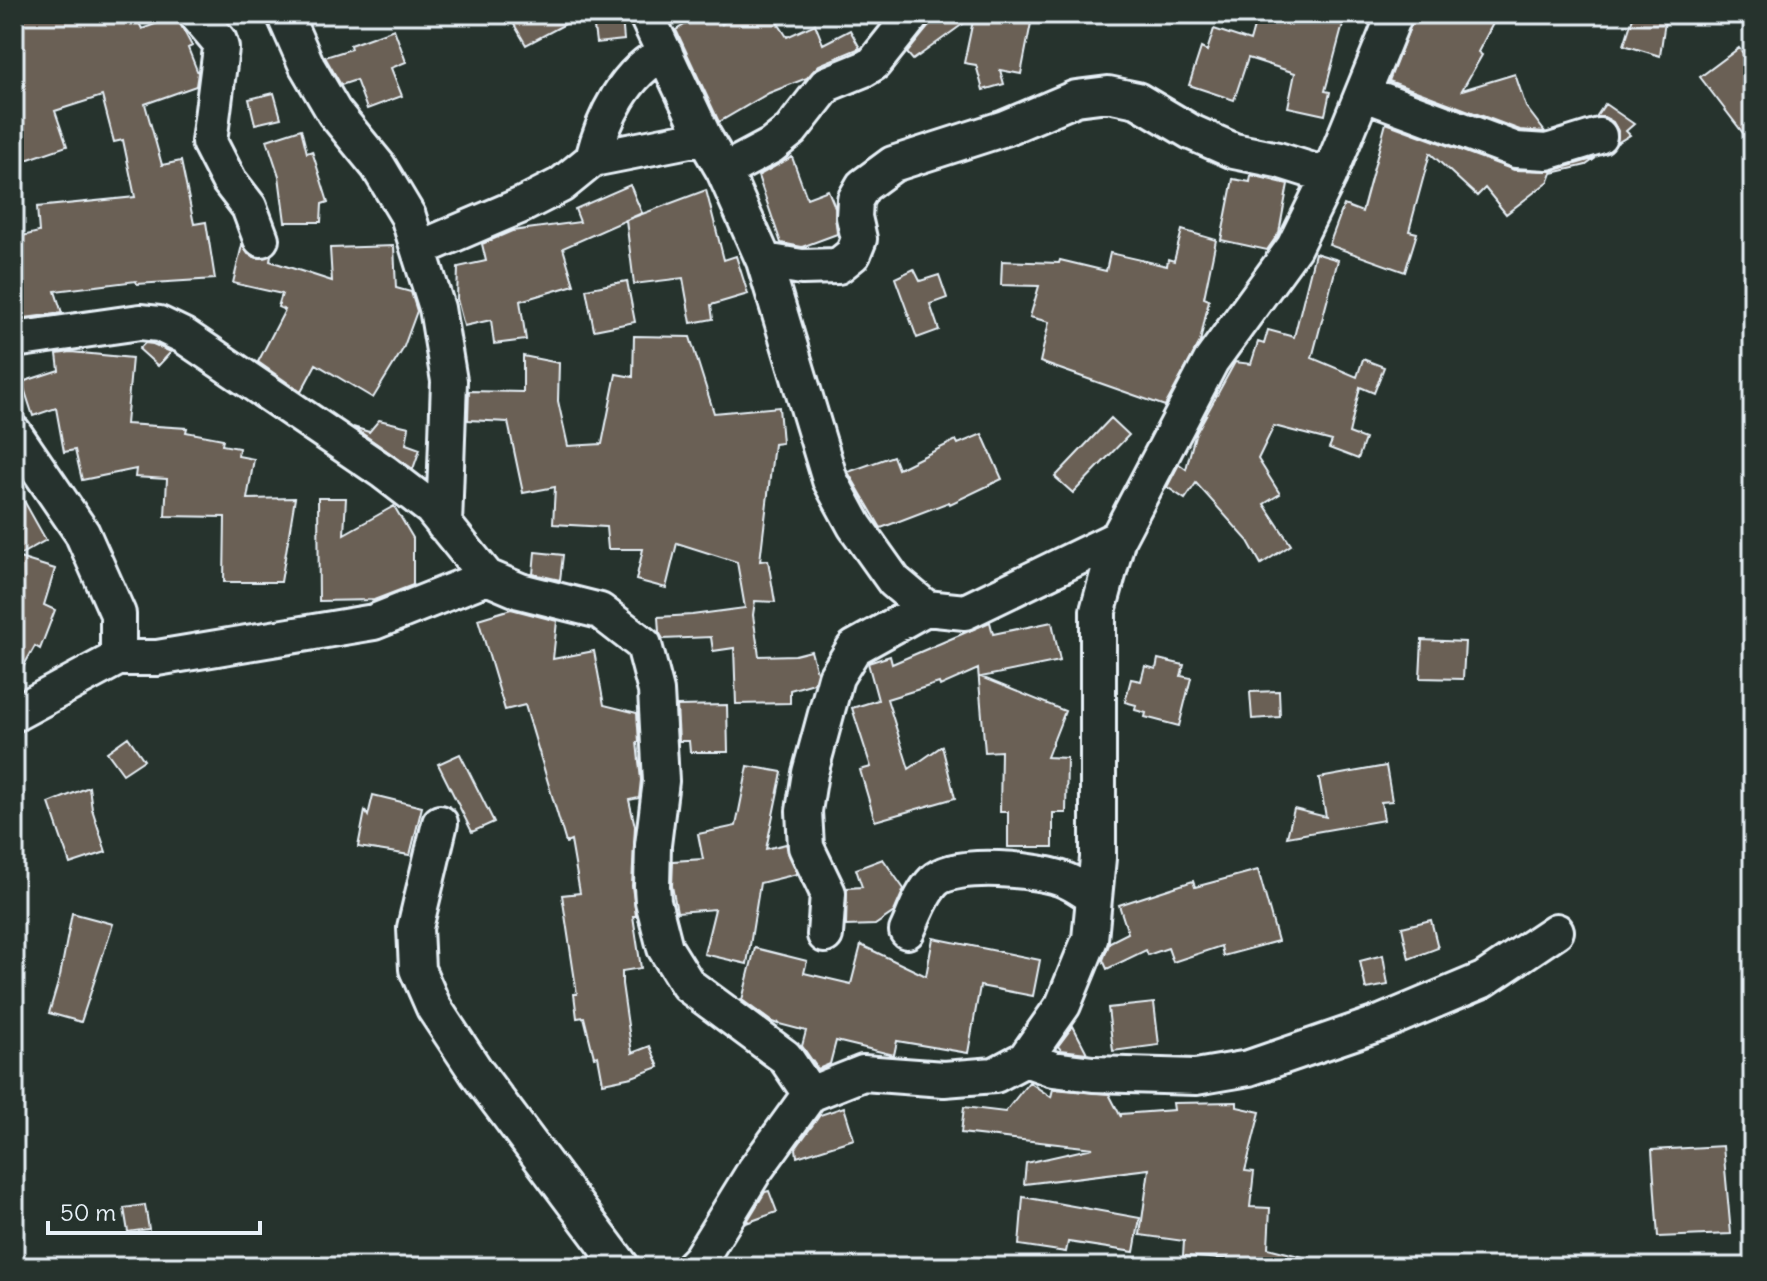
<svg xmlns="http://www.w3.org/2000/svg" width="1767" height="1281" font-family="Delius,sans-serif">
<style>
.building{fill:#6b6155;stroke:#e8f1f8;stroke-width:2}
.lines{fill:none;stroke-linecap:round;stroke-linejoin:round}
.minor-casing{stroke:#e8f1f8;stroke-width:40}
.minor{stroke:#26332d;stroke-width:34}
</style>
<rect width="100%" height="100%" fill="#26332d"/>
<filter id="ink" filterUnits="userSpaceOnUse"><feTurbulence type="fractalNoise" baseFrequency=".0125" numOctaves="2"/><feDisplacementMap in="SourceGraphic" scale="16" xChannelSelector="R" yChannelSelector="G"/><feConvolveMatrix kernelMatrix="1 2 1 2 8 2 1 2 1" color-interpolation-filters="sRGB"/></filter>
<g filter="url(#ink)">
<path class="building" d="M14,14H135L142,29L176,16L192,46L188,48L198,73L196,86L145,104L162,165L181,161L194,224L206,222L215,279L137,284L136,281L55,291L62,313L25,318L14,280V238L39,232L37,207L135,197L123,140L114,142L102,96L55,111L67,146L14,164Z
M508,14H584L526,45Z
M703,14H716L722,24L737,14H772L787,37L815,24L823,44L850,30L860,48L819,65L807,78L769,93L719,122L676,30Z
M933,14H1020L1032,18L1021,74L1000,70L1004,84L983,90L976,65L964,63L974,16L913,60L907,53L929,26Z
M1274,14H1333L1345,17L1325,91L1330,92L1325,115L1288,107L1295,73L1248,58L1234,100L1189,85L1201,48L1207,51L1214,29L1250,41L1257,16L1272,20Z
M1415,14H1498L1478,52L1482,55L1462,90L1515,74L1526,107L1545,132L1520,130L1389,81Z
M1634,14H1666L1660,56L1624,45Z
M622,17L624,40L596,43L593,20Z
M394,29L406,62L391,68L402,96L367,109L356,80L341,85L325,57L351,49L350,45Z
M1739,48L1753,66V146L1700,77Z
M274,93L281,118L255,124L249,99Z
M1605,104L1634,124L1626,131L1630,135L1617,143L1618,131L1613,122L1604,117H1596Z
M1386,123L1514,170L1552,171L1596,158L1586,165L1552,173L1549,181L1506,214L1485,188L1477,196L1430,153L1409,231L1417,233L1405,272L1329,245L1344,205L1362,212Z
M301,129L307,153L312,151L328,202L322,204L321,222H285L279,176L267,140Z
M792,157L807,198L828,190L835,207L837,234L802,247L781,243L758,176Z
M1251,175L1288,184L1279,233L1267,250L1221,240L1233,179L1250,182Z
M630,185L642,213L563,248L574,285L520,301L526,340L494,344L491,320L464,326L457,299L458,267L486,261L482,244L512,231L580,222L575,209Z
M706,190L724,260L736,256L748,294L711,305L713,319L691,323L683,278L634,284L626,220Z
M1182,230L1216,240L1204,298L1209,300L1200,342L1165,406L1040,362L1049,322L1030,317L1039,286L1001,285L1002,261L1059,263L1060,260L1106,271L1110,253L1167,266L1168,259L1174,261Z
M242,245L248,254L257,258L271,255L270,261L332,281L330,248L394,246L396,288L411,292L417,311L403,349L373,398L316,364L301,392L258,362L285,310L278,307L282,294L233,283Z
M1315,253L1338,260L1312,358L1357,377L1363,359L1384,367L1374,393L1360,387L1349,433L1365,439L1358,459L1329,448L1332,441L1274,426L1258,459L1280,494L1264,504L1291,545L1261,564L1248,541L1196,483L1185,499L1167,487L1179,464L1186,469L1195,435L1235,362L1251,364L1258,342L1264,344L1268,330L1294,337Z
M914,269L920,281L939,275L947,298L930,304L939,330L917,338L895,278Z
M627,281L635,322L594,330L586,289Z
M634,336L690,337L714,413L779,407L782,443L774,444L760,561L768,560L775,602L755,601L753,615L759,656L795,655L811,651L817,672L814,683L790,690V703L736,704L734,648L713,651L711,637L663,639L659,632L658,617L692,615L745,608L737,562L677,543L666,588L636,580L643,549H608L606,527L553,524L555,487L523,493L508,422L468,420L469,391L523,392V356L559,363L558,401L568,446L602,444L616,374L633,377Z
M145,343L153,344L171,352L158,366L139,349Z
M71,352L132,358L126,424L187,428L186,432L223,439L222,445L239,448L238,456L254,459L247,499L295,498L281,582H224L225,517L165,516L167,479L135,477L136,469L82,480L75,450L64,452L56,408L33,416L22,382L59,370L57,354Z
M1111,418L1129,435L1073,493L1055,477Z
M379,420L409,427L406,444L420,449L413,469L353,427L369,432Z
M982,434L1002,479L950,504L949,502L881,528L848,472L893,456L898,469L956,440L958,444Z
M14,483L46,540L16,557L55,569L44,605L55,610L40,649L35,646L14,683Z
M318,498H346L344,534L394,506L413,538V585L374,600L319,601Z
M535,552L563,555L560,580L533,574Z
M511,609L557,621L553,659L594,651L604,705L637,713L639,742H637L641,780L639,798L629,800L635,826L632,886L636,916H633L641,968L622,971V984L632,1053L650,1046L659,1067L632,1077L603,1083L598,1056L594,1057L584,1017L577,1018L574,994H577L562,895L580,893L571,841L566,843L525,705L505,710L478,619Z
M990,622L993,634L1052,622L1060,661L981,677L1065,711L1047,757L1067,758L1066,813H1053V847H1008V812H1000L1001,751L985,752L978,669L940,686L939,683L887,699L909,769L942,746L955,798L875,821L860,770L871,767L852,708L878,700L868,663L890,656L892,664Z
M1422,640L1465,642L1463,679L1420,678Z
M1158,659L1184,665L1181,676L1191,678L1179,726L1145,717L1146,713L1135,710L1136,705L1125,702L1131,679L1141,681L1145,666L1156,669Z
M1279,691L1280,717L1252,719L1250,692Z
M727,705L728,752H690L689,741H679L677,706Z
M128,737L144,760L123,774L107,752Z
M460,754L494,822L472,832L438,764Z
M748,766L782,772L766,849L786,844L797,874L760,883L747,964L704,954L715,909L677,912L672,886L673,861L703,859L698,834L736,826Z
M1386,766L1392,801L1381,802L1384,820L1287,837L1294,809L1326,817L1319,778Z
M89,787L92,809L106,852L70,864L49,803Z
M373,795L422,807L410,855L358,847L365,811L368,816Z
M883,859L904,889L894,912L875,925L846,926L847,888L862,887L856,869Z
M1258,870L1278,941L1223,956L1221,946L1173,962L1168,948L1148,955L1146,950L1107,969L1103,960L1110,942L1128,933L1119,905L1193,881L1195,887Z
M72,913L113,924L81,1022L49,1013L60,976Z
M1431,920L1438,948L1409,959L1402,927Z
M933,938L1040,960L1033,996L980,986L968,1053L897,1041L894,1055L836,1041L830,1064L818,1069L802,1046L806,1031L779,1024L778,1022V1024L772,1022L742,1000L755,948L807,961L804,973L851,984L861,945L926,976Z
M1383,955L1388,985L1366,989L1360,961Z
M1154,1003L1159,1045L1113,1051L1108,1008Z
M1073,1026L1087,1053L1061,1050L1058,1046Z
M1029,1082L1051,1097L1053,1089L1109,1094L1121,1117V1114L1174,1110L1173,1103L1237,1102V1107L1260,1112L1245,1171L1254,1172L1250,1207L1270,1208L1268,1248L1311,1259L1310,1267H1241L1236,1260L1183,1256L1184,1241L1140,1235L1149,1169L1024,1184L1026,1163L1093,1148L961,1133L964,1107L1005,1112Z
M844,1107L854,1139L797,1157L796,1148L820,1115Z
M1723,1146L1731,1234L1658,1237L1652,1150Z
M769,1191L777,1212L746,1223L765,1192Z
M1023,1197L1140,1218L1134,1252L1068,1242L1066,1252L1019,1245Z
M145,1205L149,1229L128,1232L124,1208Z"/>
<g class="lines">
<g class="minor-casing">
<path id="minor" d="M196,14L219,41L221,48L209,142L229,181L249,207L261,239
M284,14L307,66L334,112L378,166L408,216L437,308L449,381L444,525
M646,14L704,137L724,171L764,261L830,480L855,526L894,581L926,608L965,612L1118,538
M1363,93L1516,150L1547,152L1599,136
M593,159C603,119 625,71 665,53
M724,171L771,146L791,130L827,84L864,69L874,63L913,14
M419,249L522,205L561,185L593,159L704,137
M764,261L802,267L838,266L853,254L859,239L854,217L855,200L863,186L893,164L1005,128L1076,98L1108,94L1137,100L1191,132L1234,151L1278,160L1329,176
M14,340L140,322L159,324L184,336L384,472L431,508L487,577L520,591L600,611L644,645L656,691L661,781L653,845L652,886L653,901L665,948L688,985L785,1057L810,1094
M14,433L82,533L118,614V658
M14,714L118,658H157L374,622L487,577
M440,823L415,928L417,969L434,1008L477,1073L622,1267
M907,931C915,914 921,894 934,881C954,861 1042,869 1067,881C1077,885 1085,892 1094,897
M825,935L828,893L806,847L804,811L810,773L836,677L854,648L926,608
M1025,1059L1053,1069L1093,1074L1196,1077L1249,1068L1383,1022L1483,980L1556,931
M692,1267L700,1259L755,1170L810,1094L863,1073L944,1079L995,1075L1025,1059L1063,1005L1090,939L1098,858V611L1118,538L1211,361L1294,247L1329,176L1395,14"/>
</g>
<use href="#minor" class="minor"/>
</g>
</g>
<rect width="1767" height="1281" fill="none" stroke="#26332d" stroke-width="48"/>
<rect x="24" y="24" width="1719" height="1233" fill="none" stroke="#e8f1f8" stroke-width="3" filter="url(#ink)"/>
<path d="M48 1221v12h212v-12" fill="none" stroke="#e8f1f8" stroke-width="4"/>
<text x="60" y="1221" font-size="24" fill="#e8f1f8" stroke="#26332d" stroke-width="6" paint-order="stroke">50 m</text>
</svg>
